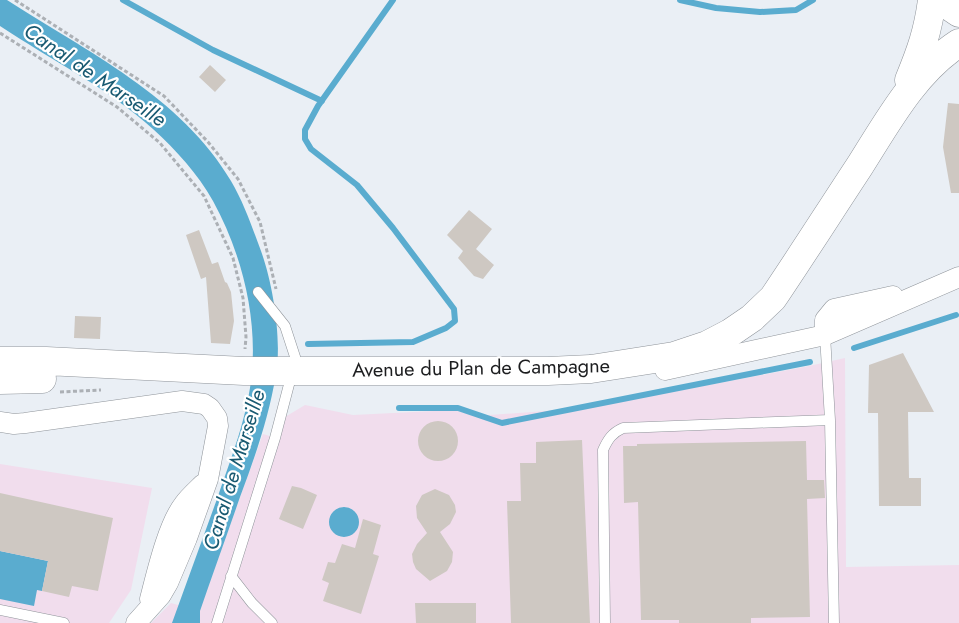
<svg xmlns="http://www.w3.org/2000/svg" width="959" height="623" font-family="Jost,sans-serif">
<style>
.industrial{fill:#f1dded}
.water{fill:#5aaccf}
.lines{fill:none;stroke-linecap:round;stroke-linejoin:round}
.stream{stroke:#5aaccf;stroke-width:6}
.building{fill:#cec8c2}
.service-casing{stroke:#8f949a;stroke-width:11}
.minor-casing{stroke:#8f949a;stroke-width:21}
.secondary-casing{stroke:#8f949a;stroke-width:29}
.path{stroke:#acb0b5;stroke-width:3;stroke-dasharray:4 2.5;stroke-linecap:butt}
.service{stroke:#fff;stroke-width:10}
.minor{stroke:#fff;stroke-width:20}
.secondary{stroke:#fff;stroke-width:28}
.labels{text-anchor:middle;dominant-baseline:central;stroke-width:4.5;stroke-linejoin:round;paint-order:stroke}
.street-label{font-size:20px;fill:#1c1d1f;stroke:#fff}
.water-label{font-size:21px;font-style:italic;fill:#185971;stroke:#fff}
</style>
<rect width="100%" height="100%" fill="#eaeff5"/>
<path class="industrial" d="M845,358L846,567L959,565V623H151L171,603L199,611L263,434L280,439L285,417L305,405L353,415L454,410L475,416L587,408L809,366Z
M0,464L152,488L131,590L109,623H0Z"/>
<path class="water" d="M0,0H7C86,51 182,97 231,181C244,203 252,227 261,251C273,284 282,339 276,374C269,417 255,457 240,497C227,535 213,573 200,611V623H172C187,582 202,540 217,499C231,458 248,416 252,372C257,314 241,252 213,201C198,174 176,150 153,129C108,88 51,60 0,26Z
M329 522a15 15 0 1 1 30 0a15 15 0 1 1-30 0Z
M0,551L48,561L42,591L37,590L34,606L0,599Z"/>
<g class="lines">
<path class="stream" d="M123,0L213,50L322,101
M680,0L716,8L760,12L796,10L813,0
M308,344L413,342L446,328L455,321L454,309L393,228L357,185L311,149L305,139V130L318,106L393,0
M854,348L956,315
M399,408H458L502,423L810,362"/>
</g>
<path class="building" d="M210,65L226,80L215,92L199,77Z
M948,103L959,104V193H951L943,147Z
M469,210L492,229L476,249L494,265L483,279L474,276L458,258L463,251L447,235Z
M199,230L212,264L218,262L225,282L227,283L231,292L234,321L230,344L211,343L206,277L201,279L186,235Z
M75,316L101,317L100,339L74,338Z
M903,353L934,412H908L909,478H921V506H879L878,413H868L869,365Z
M418 441a20 20 0 1 1 40 0a20 20 0 1 1-40 0Z
M582,440L590,623H511L507,501H521L520,463H536V442Z
M806,441L807,480H824L825,498L807,499L810,617L751,618V623H679V620H641L638,502L624,503L623,446H637V444Z
M292,486L301,488L317,495L303,529L279,519Z
M435,489L449,495L455,505L456,512L450,524L440,532L453,552L452,562L447,571L430,581L416,569L413,562L412,554L417,544L427,533L417,518L416,506L422,495Z
M0,493L113,518L98,591L72,586L69,597L42,591L48,561L0,551Z
M363,519L381,525L373,554L379,556L361,614L323,601L329,583L322,580L328,562L335,563L342,544L355,548Z
M415,603H476V623H416Z"/>
<g class="lines">
<g class="service-casing">
<path id="service" d="M258,292L285,326L299,369
M825,335L830,420L834,623
M231,576L252,603L272,623
M0,610L64,623
M217,623L275,438L292,373
M605,623L603,450C608,439 612,433 623,428L830,420"/>
</g>
<g class="minor-casing">
<path id="minor" d="M825,335V320L834,309L893,296
M665,370L825,335L959,277
M0,422L14,424L25,423L182,401L204,404L210,408L217,418L218,426L208,479L187,538L168,583L161,595L136,623
M150,599C157,572 168,524 184,504C189,497 197,490 203,484"/>
</g>
<g class="secondary-casing">
<path id="secondary" d="M940,0L959,13
M909,80C921,51 928,31 932,0
M0,361H46L244,371H548L591,369L674,356L707,345L730,333L752,318L773,298C802,255 830,211 859,167C887,123 914,72 959,43
M0,380L42,379"/>
</g>
<path class="path" d="M15,0L164,96L208,142L238,179L260,222L276,289
M0,33L117,107L160,143L204,196L233,258L243,298L246,337L245,349
M60,392L101,390"/>
<use href="#service" class="service"/>
<use href="#minor" class="minor"/>
<use href="#secondary" class="secondary"/>
</g>
<g class="labels">
<g class="street-label">
<text transform="translate(481 368) rotate(-1)">Avenue du Plan de Campagne</text>
</g>
<g class="water-label">
<text transform="translate(95 75) rotate(34)">Canal de Marseille</text>
<text transform="translate(234 470) rotate(-73)">Canal de Marseille</text>
</g>
</g>
</svg>
